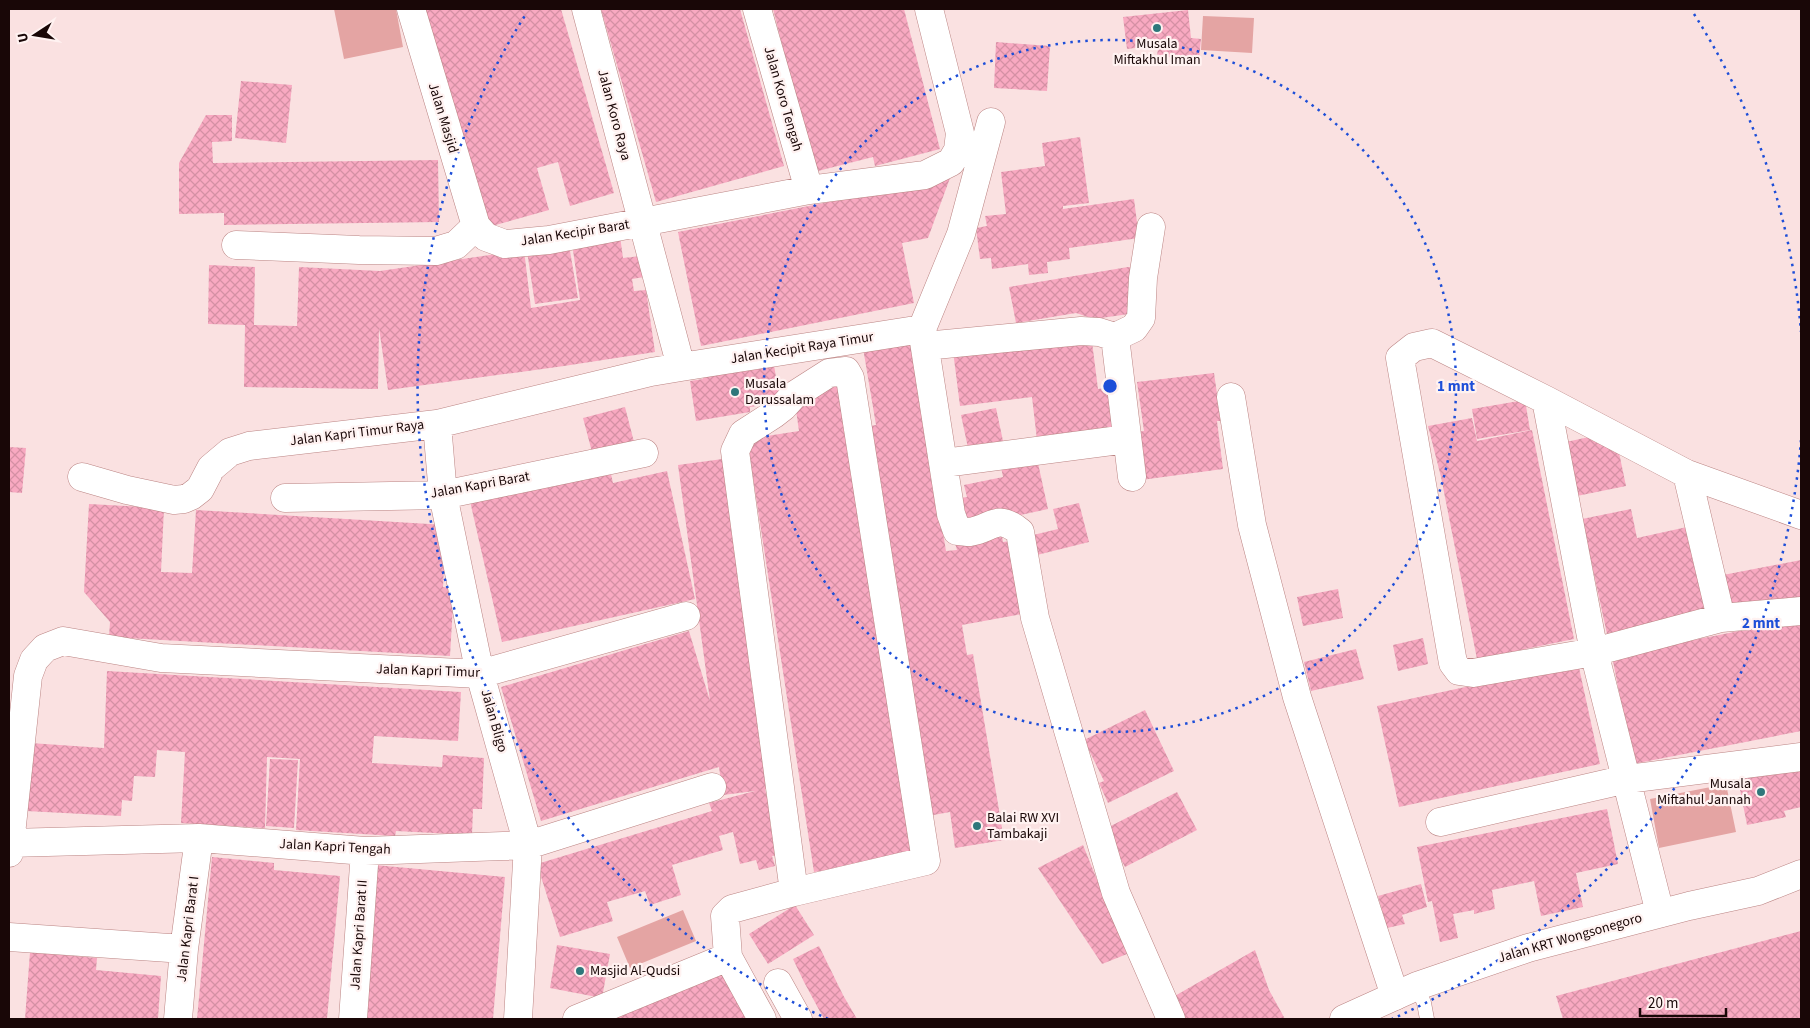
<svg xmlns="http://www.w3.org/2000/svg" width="1810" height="1028" font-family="'Source Sans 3',sans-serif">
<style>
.park{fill:#e4a4a3}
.building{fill:url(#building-cross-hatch)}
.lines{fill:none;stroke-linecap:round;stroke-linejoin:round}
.service-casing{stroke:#bb8483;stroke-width:15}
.minor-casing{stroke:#bb8483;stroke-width:29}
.tertiary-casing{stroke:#bb8483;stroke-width:29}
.service{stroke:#fff;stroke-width:14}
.minor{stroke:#fff;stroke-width:28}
.tertiary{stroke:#fff;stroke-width:28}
.ring{fill:none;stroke:#1d4ed8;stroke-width:2.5;stroke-dasharray:2.5 5}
.poi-dot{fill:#2e777b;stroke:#fff2f1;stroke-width:2}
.labels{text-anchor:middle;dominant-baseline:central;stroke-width:4.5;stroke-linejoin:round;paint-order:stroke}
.poi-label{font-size:14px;fill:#190707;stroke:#fff2f1;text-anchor:start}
.street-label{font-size:14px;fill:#190707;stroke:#fff2f1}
.centre{fill:#1d4ed8;stroke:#fff2f1;stroke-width:2.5}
.ring-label{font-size:15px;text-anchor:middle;font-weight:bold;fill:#1d4ed8;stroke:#fff2f1;stroke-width:4.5;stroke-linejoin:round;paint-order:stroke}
</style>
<defs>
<pattern id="building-cross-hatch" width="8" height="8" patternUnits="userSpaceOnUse" patternTransform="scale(1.25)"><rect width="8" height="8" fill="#f8a9c1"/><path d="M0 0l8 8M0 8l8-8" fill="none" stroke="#d490a4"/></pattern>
</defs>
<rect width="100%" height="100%" fill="#fae1e1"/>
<path class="park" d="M334,9H396L403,47L344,59Z
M1203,16L1254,18L1252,53L1201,50Z
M1726,784L1736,832L1659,848L1650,799Z
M683,910L696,941L630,968L617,937Z"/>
<path class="building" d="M422,9H561L614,193L570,206L558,162L537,168L549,210L485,228Z
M601,9H740L784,166L656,202Z
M773,9H904L940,149L875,166L873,157L814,172Z
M1188,10L1191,38L1201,39L1199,60L1157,56L1158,48L1151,49L1150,46L1127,49L1123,17Z
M996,42L1050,46L1047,91L994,88Z
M241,81L292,85L286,143L235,138Z
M206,115H232V141L212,142L213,163L438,160L439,222L224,225V213L179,214V163Z
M1080,137L1089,203L1063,206V209L1134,199L1139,238L1069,248L1070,259L1047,262L1048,273L1029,275L1028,264L992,269L991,258L980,259L976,228L987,226L985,216L1006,214L1001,172L1045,166L1042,143Z
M950,178L928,238L902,243L914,303L701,346L678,232Z
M620,236L623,258L641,256L644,277L632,279L634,291L646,290L655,352L564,366L388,390L379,328L378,389L244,387L245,325L208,324L209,265L255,267L254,325L297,326L299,267L380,271L524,250L531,308L580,300L572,243Z
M569,245L578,298L535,304L527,251Z
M1128,267H1135L1136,313L1094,319L1076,313L1016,323L1009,287Z
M1091,334L1098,389L1117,386L1122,429L1037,440L1032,397L960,406L953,351Z
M912,341L946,551L957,550L955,543L1002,536L1003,542L1010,541L1022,614L962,625L967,655L973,654L1004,840L955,848L950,812L928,816L865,427L876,425L863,348Z
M774,365L780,402L750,407V412L696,421L690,381L703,379L701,368Z
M1214,373L1221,421H1217L1223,469L1141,480L1135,432L1144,431L1137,382Z
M843,385L915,857L814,872L747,439L799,431L795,403L815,389Z
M1525,400L1530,430L1477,439L1472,409Z
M625,407L634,442L592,452L583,418Z
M996,408L1003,441L968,448L961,415Z
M1472,418L1477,441L1532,430L1574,639L1477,659L1441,477L1428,426Z
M1603,434L1617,443L1626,486L1577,496L1566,442Z
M9,447L26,448L22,493L9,492Z
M1036,454L1048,509L960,528L954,499L967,497L964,485L1003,477L1000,462Z
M730,458L775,788L765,789L773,822L770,823L778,855L772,856L775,866L759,870L756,860L740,864L733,832L719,836L723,850L672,865L681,895L650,905L645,891L607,902L613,921L560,937L537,864L712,811L709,803L755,791L723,795L719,767L541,821L501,687L689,631L710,701L678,465Z
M610,470L613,483L667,471L695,599L502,642L470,501Z
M1079,503L1089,542L1033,556L1029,536L1058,529L1053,509Z
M89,504L164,508L161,572L192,573L196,510L446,525L443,587L454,588L450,656L109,637L110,622L84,592Z
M1631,509L1637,538L1687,527L1705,613L1607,634L1582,519Z
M1801,560V599L1730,613L1723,575Z
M1338,589L1343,618L1303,626L1297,597Z
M1801,619V731L1633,764L1612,656Z
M1423,638L1428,664L1398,671L1393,645Z
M1356,649L1364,679L1311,691L1304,662Z
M1578,663L1600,764L1399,807L1377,706Z
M107,671L461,692L458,741L374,736L372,763L442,767L443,755L484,758L482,809H473L472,835L396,831L395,836L296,830L300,759L267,757L265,828L181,823L185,752L157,750L155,777L134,776L132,801L122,800L121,816L26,811L30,743L104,748Z
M1145,710L1174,771L1108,803L1099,783L1104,781L1084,740Z
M270,759L298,760L294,828L266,826Z
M1801,769V807L1784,811L1786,817L1747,825L1737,774Z
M1177,792L1197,830L1125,867L1105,829Z
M1607,809L1618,864L1576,873L1583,907L1541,916L1534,881L1492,890L1495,909L1474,914V910L1453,914L1458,938L1440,942L1432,901L1428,902L1417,847Z
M1083,845L1127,954L1102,964L1038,868Z
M212,857L274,863V870L340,876L327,1019H197Z
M375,865L505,877L493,1019H362Z
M1421,884L1427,907L1402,915L1405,924L1387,928L1378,896Z
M795,905L814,935L768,964L749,934Z
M1801,931V1019H1563L1556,996Z
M557,945L610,954L602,998L550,988Z
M819,946L843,995L857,1019H824L804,982L793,959Z
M1255,950L1269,990L1285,1019H1179L1173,997Z
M30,952L97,958L96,970L161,976L158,1019H25Z
M728,966L754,1019H598Z"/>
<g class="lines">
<g class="service-casing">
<path id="service" d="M1417,986L1424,1003L1427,1019"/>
</g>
<g class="minor-casing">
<path id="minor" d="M411,9L476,226
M757,9L809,190
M991,122L961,234L922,329L951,514L957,531C961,531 966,532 970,532C993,528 997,513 1020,532L1035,618L1116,893L1171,1019
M236,245L359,250L436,251L456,245L476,226L486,237L505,244L549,240L809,190L925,175L951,162L958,150L960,133L929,9
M1115,337L1134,328L1141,318L1143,278L1151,227
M925,346L1081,331L1099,332L1115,337L1132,477
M681,367L922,329
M846,371L850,378L926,861L794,892L735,451L743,434L774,414L783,407L793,396L829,373Z
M1231,397L1252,525L1297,697L1395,996
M1546,400L1594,652L1660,913
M437,424L443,495L480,674L528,845L518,1019
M944,463L1127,439
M1687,474L1721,618
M82,477L127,490L174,500L184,499L191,496L200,489L211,468L230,452L249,446L437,424L651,372L681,367L586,9
M285,498L443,495L644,453
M1801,515L1687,474L1546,400L1432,343L1414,347L1400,358L1453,663L1459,671L1473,673L1594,652L1721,618L1801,611
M1440,822L1627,779L1801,757
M9,843L199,838L365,851L528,845L712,787
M9,853L28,676L34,660L45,648L63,641L161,658L480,674L686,616
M9,937L184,949
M778,983L798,1019
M178,1019L184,949L199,838
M353,1019L365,851
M577,1019L728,957
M762,1019L728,957L725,916L732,909L794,892"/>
</g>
<g class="tertiary-casing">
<path id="tertiary" d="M1344,1019L1417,986L1528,948L1689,906L1758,891L1801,874"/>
</g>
<use href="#service" class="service"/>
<use href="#minor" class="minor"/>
<use href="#tertiary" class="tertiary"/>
</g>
<g class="ring">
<circle cx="1110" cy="386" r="346"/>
<path d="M1801 440A693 693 0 0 1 1392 1019M828 1019A693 693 0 0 1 526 14M1694 14A693 693 0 0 1 1801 332"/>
</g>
<g class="poi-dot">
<circle cx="1157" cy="28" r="5"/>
<circle cx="735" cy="392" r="5"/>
<circle cx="1761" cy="792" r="5"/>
<circle cx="977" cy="826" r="5"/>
<circle cx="580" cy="971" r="5"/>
</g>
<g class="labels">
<g class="poi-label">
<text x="1157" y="44" text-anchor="middle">Musala<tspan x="1157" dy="16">Miftakhul Iman</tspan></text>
<text x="745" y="384">Musala<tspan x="745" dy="16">Darussalam</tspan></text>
<text x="1751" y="784" text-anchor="end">Musala<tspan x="1751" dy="16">Miftahul Jannah</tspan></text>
<text x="987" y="818">Balai RW XVI<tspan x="987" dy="16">Tambakaji</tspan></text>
<text x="590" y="971">Masjid Al-Qudsi</text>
</g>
<g class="street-label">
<text transform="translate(783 99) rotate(74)">Jalan Koro Tengah</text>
<text transform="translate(614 115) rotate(75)">Jalan Koro Raya</text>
<text transform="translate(443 118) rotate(73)">Jalan Masjid</text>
<text transform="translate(575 233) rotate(-9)">Jalan Kecipir Barat</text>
<text transform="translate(802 348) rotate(-9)">Jalan Kecipit Raya Timur</text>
<text transform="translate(357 433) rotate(-7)">Jalan Kapri Timur Raya</text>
<text transform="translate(480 485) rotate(-10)">Jalan Kapri Barat</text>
<text transform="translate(428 671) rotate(2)">Jalan Kapri Timur</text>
<text transform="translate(494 721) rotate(74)">Jalan Bligo</text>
<text transform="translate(335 847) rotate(3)">Jalan Kapri Tengah</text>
<text transform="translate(188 929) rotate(-83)">Jalan Kapri Barat I</text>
<text transform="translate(359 935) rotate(-86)">Jalan Kapri Barat II</text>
<text transform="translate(1570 938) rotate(-16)">Jalan KRT Wongsonegoro</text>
</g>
</g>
<circle cx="1110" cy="386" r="8" class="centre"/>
<g class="ring-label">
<text x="1456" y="391">1 mnt</text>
<text x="1761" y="628">2 mnt</text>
</g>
<rect width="1810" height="1028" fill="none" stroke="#190707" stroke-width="20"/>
<g transform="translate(35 35) rotate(258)" stroke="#fff2f1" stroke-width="4" paint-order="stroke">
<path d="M0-4L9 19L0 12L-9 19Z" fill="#190707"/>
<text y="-8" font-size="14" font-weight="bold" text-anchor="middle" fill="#190707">U</text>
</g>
<path d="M1640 1008v8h86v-8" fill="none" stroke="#190707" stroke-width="2.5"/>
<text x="1648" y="1008" font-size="15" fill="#190707" stroke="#fff2f1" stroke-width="4" paint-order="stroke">20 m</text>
</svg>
